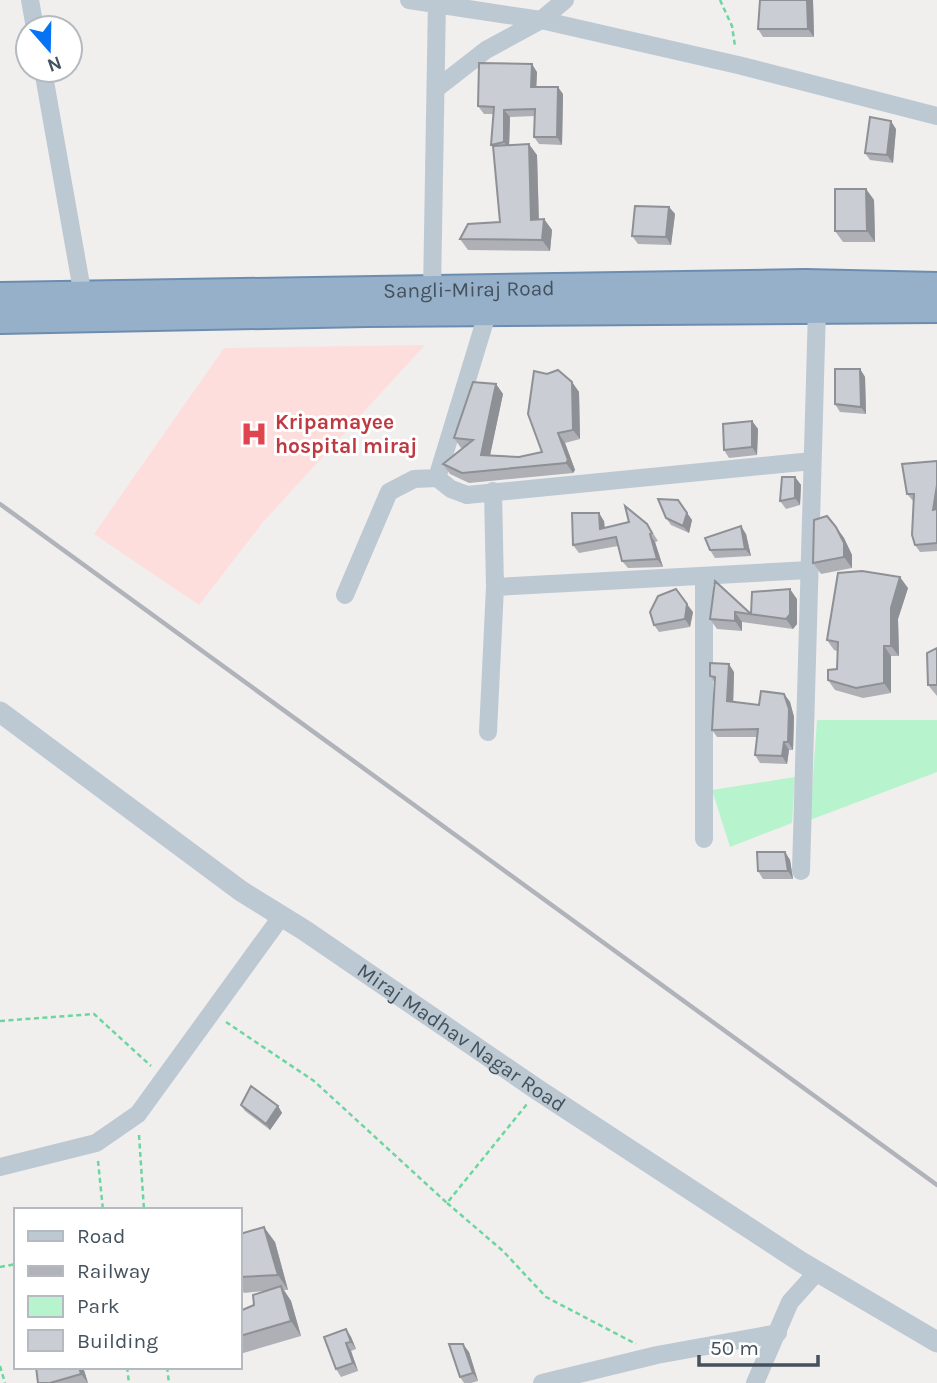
<svg xmlns="http://www.w3.org/2000/svg" width="937" height="1383" font-family="Karla,sans-serif">
<style>
.medical{fill:#fededc}
.green{fill:#b7f4cd}
.lines{fill:none;stroke-linecap:round;stroke-linejoin:round}
.trunk-casing{stroke:#6c8daf;stroke-width:32}
.path{stroke:#6cd69f;stroke-width:2.5;stroke-dasharray:5 3.5;stroke-linecap:butt}
.minor{stroke:#bdc9d2;stroke-width:18}
.tertiary{stroke:#bdc9d2;stroke-width:21}
.trunk{stroke:#96b0ca;stroke-width:28}
.rail{stroke:#b0b4ba;stroke-width:4.5}
.wall{fill:#aeb0b6}
.shaded-wall{fill:#8d9094}
.building{fill:#cacdd4;stroke:#8d9094;stroke-width:2}
.labels{text-anchor:middle;dominant-baseline:central;stroke-width:6;stroke-linejoin:round;paint-order:stroke}
.street-label{font-size:21px;fill:#44525e;stroke:#fff}
.health-label{font-size:21px;font-weight:bold;fill:#be3a42;stroke:#fff;text-anchor:start}
</style>
<rect width="100%" height="100%" fill="#f1eeee"/>
<path class="medical" d="M425,345L264,521L199,605L94,534L224,348Z"/>
<path class="green" d="M817,720H937V772L810,820Z
M795,777L792,823L730,847L712,790Z"/>
<g class="lines">
<g class="trunk-casing">
<g id="trunk">
<path id="s2" d="M0,297L805,284L937,287"/>
<path d="M0,319L367,312L937,308"/>
</g>
</g>
<path class="path" d="M720,0L732,26L735,46
M0,1021L94,1014L151,1066
M226,1022L314,1081L447,1203L527,1104
M139,1135L144,1210
M98,1161L103,1210
M447,1203L503,1251L546,1297L636,1344
M0,1267L16,1264
M0,1366L5,1383
M127,1367L129,1383
M167,1367L169,1383"/>
<path class="minor" d="M30,0L35,28
M409,0L541,20L738,65L937,116
M43,70L83,296
M436,89L486,50L541,20L565,0
M432,292L437,0
M488,311L437,478L451,489L467,495L812,461
M493,491L495,587L809,570
M345,595L389,492L414,479L437,478
M488,732L495,587
M704,839V576
M801,871L817,309
M0,1167L96,1143L138,1114L281,917
M542,1383L657,1355L778,1333
M755,1383L790,1302L817,1272"/>
<path class="tertiary" id="s1" d="M0,712L241,891L304,930L538,1090L801,1262L937,1342"/>
<use href="#trunk" class="trunk"/>
<path class="rail" d="M0,504L937,1185"/>
</g>
<path class="wall" d="M813,0L814,37H763L758,29Z
M537,72L536,87L563,94L562,145L539,144L534,137L535,116L510,117L509,145L537,155L539,219H544L552,230L550,251L468,250L460,239L500,222L493,148L491,145L493,114H484L478,106Z
M896,129L893,163L870,160L865,153Z
M866,189L874,200L875,242H843L835,231Z
M669,207L675,214L671,245L638,244L632,236Z
M860,369L865,377L866,414L840,412L835,404Z
M572,382L579,392L580,439L565,443L575,470L573,473L469,483L450,474L443,464L463,448H461L454,438L496,384L503,394L490,455L519,457L542,452Z
M752,421L758,429L757,455L729,458L724,450Z
M937,461V551L920,552L915,545L914,502L907,494Z
M795,477L801,485L800,505L786,509L780,501Z
M678,500L692,520L689,533L671,525L666,518Z
M604,521L605,528L647,524L658,541L655,542L663,567L628,568L622,561L618,546L579,553L573,545Z
M836,527L844,538L852,555V568L821,574L813,563Z
M746,534L751,556L715,558L710,550Z
M715,581L751,614L797,599V624L793,629L742,622V631L717,629L710,619Z
M908,588L898,619L899,656H891V693L863,698L835,690L828,680L837,669V651L834,650L827,640Z
M693,612L690,627L659,632L654,625Z
M937,648V696L928,685Z
M734,672L733,702L759,705L784,694L790,702L794,717L793,750H789L787,764L760,763L755,755L757,737H717L712,730L715,683L710,676Z
M785,852L790,860L793,879H763L758,871Z
M241,1105L278,1106L282,1113L270,1130L245,1111Z
M240,1234L275,1242L288,1290H284L291,1301L301,1336L240,1354V1311L254,1305L264,1291L244,1293L240,1287Z
M346,1329L351,1337L356,1349L351,1351L358,1371L341,1377L336,1369Z
M469,1352L478,1381L471,1383H464L460,1377Z
M36,1367H83L88,1383H38Z"/>
<path class="shaded-wall" d="M807,0H813L814,37L808,29Z
M532,64L537,72L536,95L531,87Z
M558,87L563,94L562,145L557,137Z
M504,110L510,117L509,149L504,142Z
M891,121L896,129L893,163L887,155Z
M529,144L537,155L539,231L531,220Z
M866,189L874,200L875,242L867,231Z
M669,207L675,214L671,245L666,237Z
M544,219L552,230L550,251L542,240Z
M860,369L865,377L866,414L861,407Z
M572,382L579,392L580,439L573,430Z
M496,384L503,394L488,465L481,455Z
M752,421L758,429L757,455L752,447Z
M558,433L565,443L575,470L573,473L566,463Z
M795,477L801,485L800,505L795,498Z
M937,485V515L933,510Z
M599,513L604,521L605,536L600,529Z
M687,513L692,520L689,533L683,526Z
M741,526L746,534L751,556L745,549Z
M836,527L844,538L852,555V568L844,557Z
M650,534L655,542L663,567L657,559Z
M900,577L908,588L898,619L899,656L891,646V608Z
M790,589L797,599V624L793,629L786,619Z
M687,604L693,612L690,627L685,619Z
M735,612L742,622V631L735,621Z
M884,646L891,656V693L884,683Z
M729,664L734,672L733,709L727,701Z
M784,694L790,702L794,717L793,750L788,742Z
M784,742L789,750L787,764L782,756Z
M785,852L790,860L793,879L788,871Z
M278,1106L282,1113L270,1130L266,1124Z
M264,1227L275,1242L288,1290L278,1275Z
M281,1286L291,1301L301,1336L291,1321Z
M346,1329L351,1337L356,1349L351,1342Z
M346,1343L351,1351L358,1371L353,1363Z
M463,1344L469,1352L478,1381L473,1373Z
M79,1367H83L88,1383L81,1374Z"/>
<path class="building" d="M760,0H807L808,29H758Z
M479,63L532,64L531,87H558L557,137H534L535,109L504,110V142L491,145L494,107L478,106Z
M870,117L891,121L887,155L865,153Z
M529,144L531,220L544,219L542,240L460,239L468,224L500,222L493,146Z
M835,189H866L867,231H835Z
M635,206L669,207L666,237L632,236Z
M835,369H860L861,407L835,404Z
M558,370L572,382L573,430L558,433L568,460L566,463L462,473L443,464L473,440L454,438L473,382L496,384L481,455L519,457L542,452L528,414L534,371L547,374Z
M752,421V447L724,450L723,424Z
M937,461V485L933,510L937,509V543L915,545L912,535L914,494H907L902,464Z
M782,477H795V498L780,501Z
M658,499L678,500L687,513L683,526L666,518Z
M625,506L647,524L652,533L650,534L657,559L622,561L616,537L573,545L572,513H599L600,529L629,522Z
M827,516L836,527L844,543V557L813,563L814,520Z
M741,526L745,549L710,550L705,538Z
M862,571L900,577L891,608V646H884V683L856,688L828,680V670L837,669L838,642L827,640L838,573Z
M715,581L751,614L752,592L790,589V614L786,619L735,612V621L710,619Z
M676,589L687,604L685,619L654,625L650,612L658,596Z
M937,648V685H928L927,653Z
M710,663L729,664L727,701L759,705L761,691L784,694L789,709L788,742H784L782,756L755,755L758,729L712,730L715,677L710,676Z
M757,852H785L788,871H758Z
M251,1086L278,1106L266,1124L241,1105Z
M264,1227L278,1275L240,1277V1234Z
M281,1286L291,1321L240,1336V1311L254,1305L253,1295Z
M346,1329L351,1342L346,1343L353,1363L336,1369L324,1337Z
M449,1344H463L473,1373L460,1377Z
M36,1367H79L81,1374L50,1383H38Z"/>
<defs>
<g id="hospital-bare" transform="scale(2.1)"><path d="M-5-5h3v3.5h4V-5h3V5h-3V1.5h-4V5h-3Z" fill="#e0444e" stroke="#fff" stroke-width="2.5" paint-order="stroke"/></g>
</defs>
<g fill-rule="evenodd">
<use href="#hospital-bare" x="254" y="434"/>
</g>
<g class="labels">
<g class="street-label">
<text stroke="none"><textPath href="#s2" startOffset="469">Sangli-Miraj Road</textPath></text>
<text stroke="none"><textPath href="#s1" startOffset="565">Miraj Madhav Nagar Road</textPath></text>
</g>
<g class="health-label">
<text x="275" y="422">Kripamayee<tspan x="275" dy="24">hospital miraj</tspan></text>
</g>
</g>
<rect x="14" y="1208" width="228" height="161" fill="#ffffff" stroke="#b4babf" stroke-width="2"/>
<rect x="28" y="1231" width="35" height="10" fill="#bdc9d2" stroke="#b4babf" stroke-width="2"/>
<text x="77" y="1243" font-size="21" fill="#44525e">Road</text>
<rect x="28" y="1266" width="35" height="10" fill="#b0b4ba" stroke="#b4babf" stroke-width="2"/>
<text x="77" y="1278" font-size="21" fill="#44525e">Railway</text>
<rect x="28" y="1296" width="35" height="21" fill="#b7f4cd" stroke="#b4babf" stroke-width="2"/>
<text x="77" y="1313" font-size="21" fill="#44525e">Park</text>
<rect x="28" y="1330" width="35" height="21" fill="#cacdd4" stroke="#b4babf" stroke-width="2"/>
<text x="77" y="1348" font-size="21" fill="#44525e">Building</text>
<g transform="translate(49 49) rotate(160)"><circle r="33" fill="#ffffff" stroke="#b4babf" stroke-width="2"/>
<path d="M0-5L12 26L0 18L-12 26Z" fill="#0573f4"/>
<text y="-10" font-size="19" font-weight="bold" text-anchor="middle" fill="#44525e">N</text>
</g>
<path d="M699 1355v10h119v-10" fill="none" stroke="#44525e" stroke-width="3.5"/>
<text x="710" y="1355" font-size="21" fill="#44525e" stroke="#ffffff" stroke-width="5" paint-order="stroke">50 m</text>
</svg>
